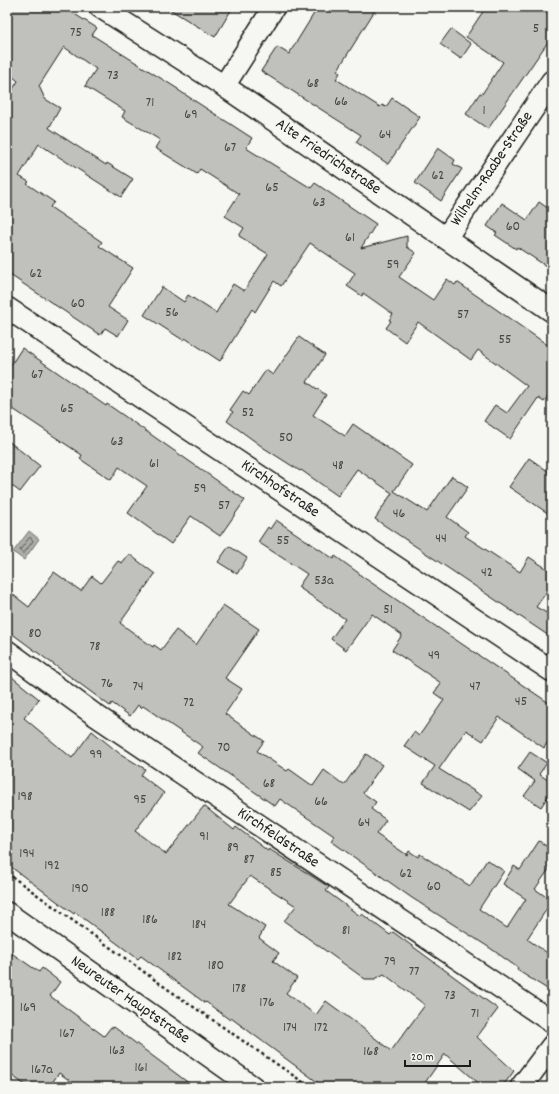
<svg xmlns="http://www.w3.org/2000/svg" width="559" height="1094" font-family="Dekko,sans-serif">
<style>
.water{fill:#acaca9;stroke:#727271}
.lines{fill:none;stroke-linecap:round;stroke-linejoin:round}
.shore{stroke:#565654;stroke-width:1}
.building{fill:#c0c0bd;stroke:#1c1c1c;fill-rule:evenodd}
.minor-casing{stroke:#1c1c1c;stroke-width:24}
.path{stroke:#1c1c1c;stroke-width:2.5;stroke-dasharray:3 3;stroke-linecap:butt}
.minor{stroke:#f6f6f2;stroke-width:21}
.labels{text-anchor:middle;dominant-baseline:central;stroke-width:4;stroke-linejoin:round;paint-order:stroke}
.number-label{font-size:14px;fill:#454544}
.street-label{font-size:16px;fill:#1c1c1c;stroke:#f6f6f2}
</style>
<rect width="100%" height="100%" fill="#f6f6f2"/>
<filter id="ink" filterUnits="userSpaceOnUse"><feTurbulence type="fractalNoise" baseFrequency=".025" numOctaves="2"/><feDisplacementMap in="SourceGraphic" scale="8" xChannelSelector="R" yChannelSelector="G"/><feConvolveMatrix kernelMatrix="1 2 1 2 8 2 1 2 1" color-interpolation-filters="sRGB"/></filter>
<g filter="url(#ink)">
<path class="water" d="M29,531L39,539L24,560L13,552Z"/>
<g class="lines">
<path class="shore" d="M31,538L33,541L24,553H22L20,550L29,538Z"/>
</g>
<path class="building" d="M7,7H63L97,28L92,35L178,89V90L252,138L246,148L311,188L315,183L376,224L361,248L407,236V247L416,253L399,277L433,300L447,279L455,285L457,282L552,348V390L544,402L538,398L510,439L484,421L495,405L507,413L527,386L478,350L471,360L418,322L405,342L386,328L391,321L389,320L393,314L363,293L362,296L347,286L355,273L310,243L281,286L274,281L255,312L252,309L220,361L185,338L183,340L144,315L162,287L184,302L188,295L216,313L233,284L244,291L268,254L239,236L244,228L225,216L239,194L200,169L197,174L155,148L160,140L122,117L125,111L85,86L96,69L64,47L39,86L45,99L60,108L49,128L106,165L107,163L133,179L121,197L39,144L19,176L29,182L27,184L54,202L50,207L102,242L99,246L133,268L108,307L128,320L118,336L105,328L100,335L7,273V98L18,81L7,72Z
M166,7H233L215,37Z
M318,7H377L337,71L340,73L336,79L380,107L382,105L386,107L392,98L420,117L388,164L356,142L361,135L261,71L277,47L289,54Z
M486,7H538L552,16V36L488,129L466,114L480,93L482,94L503,62L466,37Z
M451,29L471,44L461,59L440,44Z
M438,148L455,160L453,164L462,169L441,201L415,183Z
M539,202L552,211V270L517,247L516,249L495,235L497,233L487,226L502,203L527,220Z
M299,337L325,355L307,382L326,395L313,415L345,436L353,424L412,465L394,491L427,512L452,476L468,487L447,517L468,532L465,536L520,572L529,557L552,572V584L536,607L552,616V638L375,519L392,493L357,469L338,496L301,470L300,471L264,448L227,421L233,412L230,410L243,391L249,395L266,370L273,375Z
M22,348L106,406L107,404L245,500L220,536L191,516L171,544L128,513L147,486L119,467L111,480L80,459L82,455L7,405V371Z
M7,440L40,466L20,492L7,482Z
M529,458L552,474V516L509,487Z
M276,520L334,559L335,556L360,574V575L552,705V735L544,748L499,717L483,741L466,730L439,769L482,796L469,812L423,783L435,766L404,746L414,732L419,736L444,700L434,693L441,683L392,650L402,635L372,614L346,650L331,639L345,619L298,587L307,574L258,542L268,527L270,529Z
M229,546L247,558L237,574L218,562Z
M129,554L155,574L120,623L153,647L154,645L161,650L176,630L196,645L223,605L259,629L225,678L242,689L225,714L264,741L257,751L287,771L289,769L313,786L324,770L344,785L366,754L382,765L363,793L376,802L371,809L386,820L376,834L407,855L409,851L418,857L420,854L470,886L487,860L504,871L479,909L507,928L526,899L503,884L514,866L520,870L539,841L552,850V865L535,889L552,901L527,939L552,956V992L517,970L518,968L490,948L412,898L331,841L334,836L280,799L275,806L246,786L198,753L203,747L143,706L141,708L138,705L130,716L112,703L110,706L7,630V590L29,607L54,572L81,591L92,576L101,583L118,561L122,563Z
M7,673L39,699L24,718L72,758L92,731L119,753L145,769L141,775L164,793L135,831L166,854L204,806L234,830L236,827L268,851L269,849L329,887L326,891L360,916L362,914L390,935L393,932L498,1009L477,1037L514,1071L502,1087H483L445,1054L422,1087H324L231,1018L230,1020L206,1002L205,1003L141,956L138,959L75,912L74,914L7,864ZM250,876L296,906L284,921L365,979H375L384,974L425,1005L391,1051L360,1026L326,1001L316,1015L286,993L297,978L273,961L279,953L259,938L265,927L229,904Z
M530,752L547,763L539,774L552,783V790L541,807L524,796L535,781L518,769Z
M7,950L39,972L42,968L60,982L50,996L104,1036L111,1027L113,1028L114,1027L194,1087H79L59,1073L49,1087H28L7,1072Z"/>
<g class="lines">
<g class="minor-casing">
<path id="minor" d="M100,7L224,86L552,311
M224,86L274,7
M446,238L552,81
M7,308L552,671
M7,651L95,715L552,1022
M7,913L253,1087
M521,1087L552,1046"/>
</g>
<path class="path" d="M7,873L169,990L310,1087"/>
<use href="#minor" class="minor"/>
</g>
</g>
<g class="labels">
<g class="number-label">
<text x="536" y="29">5</text>
<text x="76" y="33">75</text>
<text x="113" y="76">73</text>
<text x="313" y="84">68</text>
<text x="341" y="102">66</text>
<text x="150" y="103">71</text>
<text x="484" y="111">1</text>
<text x="191" y="115">69</text>
<text x="385" y="135">64</text>
<text x="230" y="148">67</text>
<text x="438" y="176">62</text>
<text x="272" y="188">65</text>
<text x="319" y="203">63</text>
<text x="513" y="227">60</text>
<text x="350" y="238">61</text>
<text x="393" y="265">59</text>
<text x="36" y="274">62</text>
<text x="78" y="304">60</text>
<text x="172" y="313">56</text>
<text x="463" y="315">57</text>
<text x="505" y="340">55</text>
<text x="37" y="375">67</text>
<text x="67" y="409">65</text>
<text x="248" y="413">52</text>
<text x="286" y="438">50</text>
<text x="117" y="442">63</text>
<text x="154" y="464">61</text>
<text x="338" y="466">48</text>
<text x="200" y="489">59</text>
<text x="224" y="506">57</text>
<text x="399" y="514">46</text>
<text x="441" y="539">44</text>
<text x="283" y="541">55</text>
<text x="487" y="573">42</text>
<text x="324" y="581">53a</text>
<text x="388" y="610">51</text>
<text x="35" y="634">80</text>
<text x="95" y="647">78</text>
<text x="434" y="656">49</text>
<text x="107" y="684">76</text>
<text x="138" y="687">74</text>
<text x="475" y="687">47</text>
<text x="521" y="702">45</text>
<text x="189" y="703">72</text>
<text x="224" y="748">70</text>
<text x="96" y="755">99</text>
<text x="269" y="784">68</text>
<text x="25" y="797">198</text>
<text x="140" y="800">95</text>
<text x="321" y="802">66</text>
<text x="364" y="823">64</text>
<text x="204" y="837">91</text>
<text x="233" y="848">89</text>
<text x="27" y="854">194</text>
<text x="249" y="860">87</text>
<text x="52" y="866">192</text>
<text x="276" y="873">85</text>
<text x="406" y="874">62</text>
<text x="434" y="887">60</text>
<text x="80" y="889">190</text>
<text x="108" y="913">188</text>
<text x="150" y="920">186</text>
<text x="199" y="925">184</text>
<text x="346" y="931">81</text>
<text x="175" y="957">182</text>
<text x="390" y="962">79</text>
<text x="216" y="966">180</text>
<text x="414" y="972">77</text>
<text x="239" y="989">178</text>
<text x="450" y="996">73</text>
<text x="267" y="1003">176</text>
<text x="28" y="1008">169</text>
<text x="475" y="1014">71</text>
<text x="290" y="1028">174</text>
<text x="321" y="1028">172</text>
<text x="67" y="1034">167</text>
<text x="117" y="1051">163</text>
<text x="371" y="1052">168</text>
<text x="141" y="1068">161</text>
<text x="42" y="1070">167a</text>
</g>
<g class="street-label">
<text transform="translate(328 157) rotate(34)">Alte Friedrichstraße</text>
<text transform="translate(492 169) rotate(-56)">Wilhelm-Raabe-Straße</text>
<text transform="translate(280 489) rotate(34)">Kirchhofstraße</text>
<text transform="translate(278 838) rotate(34)">Kirchfeldstraße</text>
<text transform="translate(130 1000) rotate(35)">Neureuter Hauptstraße</text>
</g>
</g>
<rect width="559" height="1094" fill="none" stroke="#f6f6f2" stroke-width="24"/>
<rect x="12" y="12" width="535" height="1070" fill="none" stroke="#1c1c1c" stroke-width="1.5" filter="url(#ink)"/>
<path d="M405 1060v6h65v-6" fill="none" stroke="#1c1c1c" stroke-width="2"/>
<text x="411" y="1060" font-size="12" fill="#1c1c1c" stroke="#f6f6f2" stroke-width="3" paint-order="stroke">20 m</text>
</svg>
